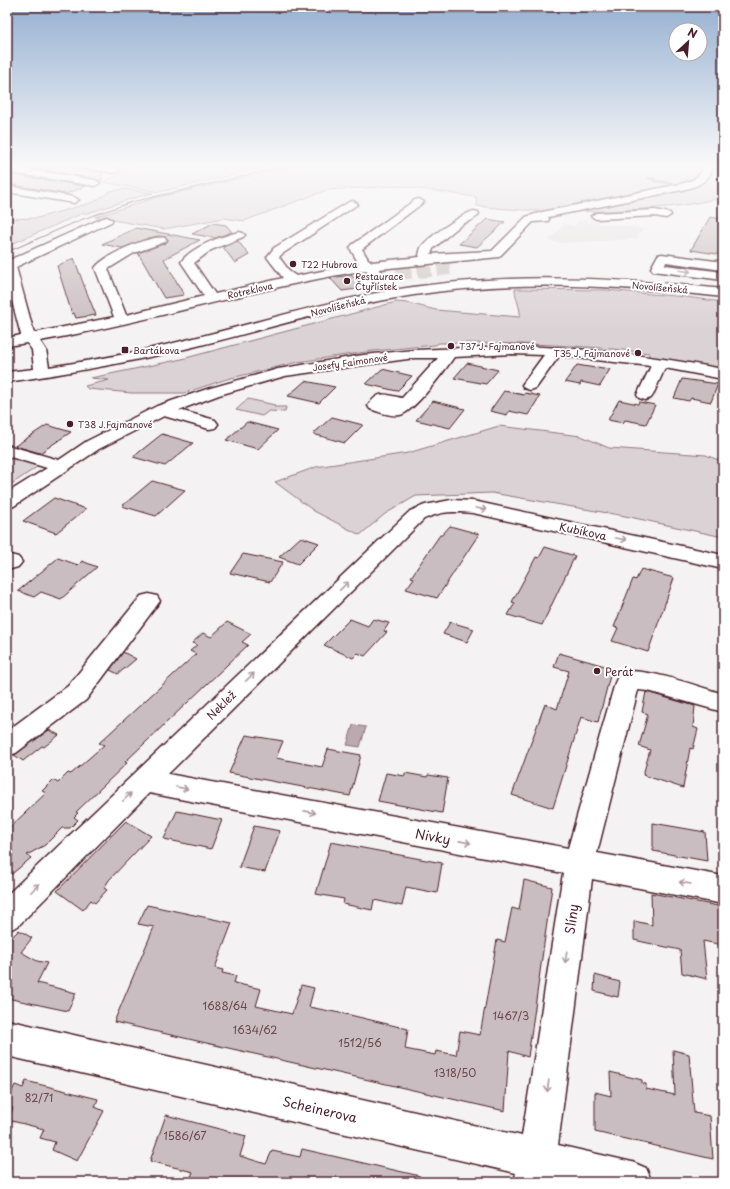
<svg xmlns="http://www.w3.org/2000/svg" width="730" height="1189" font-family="'Playpen Sans',sans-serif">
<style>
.built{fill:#e7e2e3}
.green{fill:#dbd2d5;stroke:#927880}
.water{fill:#baa9ae;stroke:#8d727a}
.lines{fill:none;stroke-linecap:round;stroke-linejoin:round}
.stream{stroke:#8d727a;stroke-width:2.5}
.building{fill:#cabdc1;stroke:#4a1f2b}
.minor-tunnel{stroke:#d2c8ca;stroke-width:14;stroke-dasharray:14 6;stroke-linecap:butt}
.minor-casing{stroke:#4a1f2b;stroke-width:3}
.minor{fill:#fff;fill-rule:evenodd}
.tram{stroke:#4a1f2b;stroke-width:1}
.oneway{stroke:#ae9aa0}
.poi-dot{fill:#4a1f2b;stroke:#fff;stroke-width:1.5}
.labels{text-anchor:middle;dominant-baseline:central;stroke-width:4;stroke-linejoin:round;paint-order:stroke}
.far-poi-label{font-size:9px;fill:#4a1f2b;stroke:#fff;text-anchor:start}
.far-street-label{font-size:9px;fill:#4a1f2b;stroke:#fff}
.street-label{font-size:11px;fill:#4a1f2b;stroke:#fff}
.poi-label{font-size:11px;fill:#4a1f2b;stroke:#fff;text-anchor:start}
.near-number-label{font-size:11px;fill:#6a4650}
.near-street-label{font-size:13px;fill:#4a1f2b;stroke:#fff}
</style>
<rect width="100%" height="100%" fill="#f4f2f2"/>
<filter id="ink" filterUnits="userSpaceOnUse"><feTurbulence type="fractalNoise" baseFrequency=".025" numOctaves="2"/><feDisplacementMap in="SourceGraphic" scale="8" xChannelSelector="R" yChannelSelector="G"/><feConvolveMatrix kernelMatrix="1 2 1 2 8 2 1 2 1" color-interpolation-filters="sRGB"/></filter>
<g filter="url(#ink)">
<path class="built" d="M580,220L630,227L643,229L636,239L561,243L548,241L565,224L574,226Z"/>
<path class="green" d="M145,164H280L159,192L103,182Z
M303,164H723V197C691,206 659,208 626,210C575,213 528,212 477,206L476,197L399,186L327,190L244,221L224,218L164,229L95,217L154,198Z
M125,189L153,193L134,198L88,213H83L7,246V219L37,218L94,202L110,191Z
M515,289L605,290L686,297L723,302V371L649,358V353C580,344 509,343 439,343L435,345L373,351L298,362L227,379L184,393H132L88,389L85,386L109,380L91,378L182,359L396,302L408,303L436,310L520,317C521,308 515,298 515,289Z
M248,399L275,405L274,407H286L285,412L269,411L262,416L236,410Z
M499,426L581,436L609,448L706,455L723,462V537L625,516L492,493L416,496L385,514L360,535L314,511L275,482L316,467L408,453Z
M15,456L40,465L7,487V461Z"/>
<path class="water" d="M353,725L366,727L360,747L347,745Z"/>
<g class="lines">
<path class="stream" d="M648,178L655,179L654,181L672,183"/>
</g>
<path class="building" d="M44,164H72L78,168L102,172V180L99,181L95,179L32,168Z
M14,175L86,186L66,194L7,184V177Z
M710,217L723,219V255L691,250Z
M487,219L505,222L477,247L459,244Z
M213,223L226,225L232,232L215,238L192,234Z
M136,228L200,240L164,259L184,295L164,298L138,253L166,243L168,240L166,237L158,236L149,238L122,248L102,244Z
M238,241L249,255L235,263L223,247Z
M74,258L85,288L96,315L76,318L74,313L72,314L57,266Z
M351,275L364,288L342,291L330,278Z
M467,363L498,370L486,384L454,378Z
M577,365L595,368L596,367L610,369L600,386L581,382L580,385L565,382Z
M382,369L412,376L397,391L366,384Z
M682,379L718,384L711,402L691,398L689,401L674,398Z
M305,381L335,387L319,403L288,396Z
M504,391L524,395L525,393L540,396L528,415L509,411L507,415L490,411Z
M619,400L638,404L639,402L655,405L646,424L625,420L623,423L608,420Z
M433,401L465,409L450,428L416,420Z
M332,417L363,425L345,443L313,434Z
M247,422L278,430L258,449L226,440Z
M47,425L71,432L40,453L15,446Z
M162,434L193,443L165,466L133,457Z
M152,481L185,490L156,516L122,506Z
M54,498L86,509L56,533L23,521Z
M450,526L479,534L437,598L406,589L414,578L411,577L424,558L440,535H442Z
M301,537L319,543L298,564L279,557Z
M545,547L575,556L542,625L508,615L515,603L512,602L536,557L539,558Z
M243,554L283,562L270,582L230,573Z
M58,558L78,565L82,561L97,567L61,599L41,592L34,597L18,591Z
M641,569L674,578L648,652L612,641L618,628L614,627L633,579L636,580Z
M350,619L368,626L373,619L389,623L384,631L387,632L365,656L358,653L353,658L324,645Z
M227,622L251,634L242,642L248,645L125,762L127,763L76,812L78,813L74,817L78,820L70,828H62L45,845L27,855L31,858L7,878V830L46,793L42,791L53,780L58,783L68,773L71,774L104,745L99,743L196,654L190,651L197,645L192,643L203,633L211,637Z
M450,622L474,629L467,642L443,634Z
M123,652L136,659L118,674L110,670Z
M559,653L612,668L598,722L581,717L553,808L512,795L545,704L557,709L569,671L554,667Z
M646,692L695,706L693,727L698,729L693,749L690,748L683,788L643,775L650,750L639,746L648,714L642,712Z
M49,730L59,735L44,747L42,746L23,761L14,755Z
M246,735L283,741L276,758L322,767L328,749L361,755L350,796L229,773Z
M386,773L405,776V773L427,777L428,775L448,778L442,813L378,801Z
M177,811L222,820L211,849L164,839Z
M126,821L151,836L109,880L104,888L107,890L95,903L91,900L83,910L57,891Z
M653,823L705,832L707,861L653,851Z
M254,826L280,831L265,872L239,867Z
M331,842L442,863L437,893L406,887L402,906L374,900L372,910L343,904L344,899L316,894Z
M524,880L552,887L528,1057L509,1051L505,1111L114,1022L154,927L138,924L147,905L232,923L215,968L223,970L222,973L236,976L234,983L261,989L256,1006L292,1014L301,985L314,988L309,1007L350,1015L408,1029L405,1049L435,1055L436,1051L456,1055L460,1031L480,1035L497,940L505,942L512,908L519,910Z
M651,893L723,907V945L703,941L707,979L682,973L680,950L634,940V921L652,925Z
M19,930L32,938L21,952L37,961L47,963L37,983L76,993L68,1011L7,998V942Z
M595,975L620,982L618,997L594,991Z
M673,1050L689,1054L694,1113L710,1116L713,1159L595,1132V1092L611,1096L610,1072L642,1080V1083L646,1084V1089L675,1095Z
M26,1081L98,1099L95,1107L104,1111L77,1161L52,1150L55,1142L40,1138L44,1129L8,1120L13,1108L7,1106V1102L15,1085L23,1088Z
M166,1115L246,1136L240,1156L266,1164L272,1151L300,1157L302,1149L420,1176V1182H199L190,1179L193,1172L150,1161Z"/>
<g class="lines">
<path class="minor-tunnel" d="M400,266L406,272L450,268"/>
<g class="minor-casing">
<path id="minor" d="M73,164H96L118,168L120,170L115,173L78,167Z
M698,164H708L712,170C707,183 695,187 682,190L548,217L549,219L548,221L533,222L499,257L379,269L385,275L383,278C375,280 372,276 366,270C256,288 150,322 40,341L46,350L49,367C96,360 144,351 190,339C256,323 321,303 387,291C499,272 611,277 723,289V297C620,286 517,279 414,295C339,306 267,329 193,347C132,362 69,373 7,382V372L34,369L32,350L27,343L7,346V338L21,335L7,282V261L103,218L107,217L113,220L111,222L16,267L34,333L114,317L95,268C103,256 151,234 165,238L167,240L165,242L134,253L108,269L126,315L204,296L181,262C191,247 222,236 239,232L243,233L245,235L243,237L211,250L194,263L215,294L283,278L267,257L274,248L349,202L353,201L358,204L282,254L279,257L290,272L296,276L359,264L350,248L352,245L415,200L419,199L424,202L362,249L368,259L372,262L420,257L419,255C420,252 420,249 422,246C430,236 462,214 474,211L478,212L479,214C474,221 469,220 463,224C452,231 442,241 433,249L431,254L492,251L526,217L542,212L680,184C689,182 698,179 702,170Z
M7,166L95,180L100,183L95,186L7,172Z
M7,186L74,197L79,200L74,203L7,192Z
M655,210L670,213L671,215L666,218L655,216L596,219L591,216L596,213Z
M662,254L723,262V270L666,262L665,265L723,272V280L653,271L651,268L658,255Z
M512,346C583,347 653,356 723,369V379L665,368L653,395L651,398L645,400L639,398L637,395L651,366L559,356L536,388L530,390L524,388L522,385L544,355L512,354L454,357C446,369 413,413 400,415C392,417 379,412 370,409L368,406C379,389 385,395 402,398L438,358H415L363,365L285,376L219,395L179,410L215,420L218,424L215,428L209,429L164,416L99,449L14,506L7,508V493L47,468L7,456V445L59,460L87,441L157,406L207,389L278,369L363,355L415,350Z
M451,500L473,501L723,555V569L473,513C455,511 441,511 424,519L168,774L568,848L615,683C617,679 618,675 622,673C639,665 703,688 723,694V712L648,691L638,690L597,853L723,876V904L592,879L558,1145L632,1162L646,1168L652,1182H514L516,1173L7,1056V1020L522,1136L563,873L149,793L18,926L7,931V895L410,511L425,505Z
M7,554L18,557L22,562L18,567L11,569L7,568Z
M149,594L157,596L160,601L86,700L16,753L7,756V731L68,686L141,596Z"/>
</g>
<use href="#minor" class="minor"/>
<path class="tram" d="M7,252L83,219L132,202L294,164"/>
</g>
<defs><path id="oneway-shaft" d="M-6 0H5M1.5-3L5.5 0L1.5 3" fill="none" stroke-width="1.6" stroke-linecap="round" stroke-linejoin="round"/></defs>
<g class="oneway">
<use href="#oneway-shaft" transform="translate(685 271) rotate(7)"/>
<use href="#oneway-shaft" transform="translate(481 509) rotate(12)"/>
<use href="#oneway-shaft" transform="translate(621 539) rotate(12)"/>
<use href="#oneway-shaft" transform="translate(344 586) rotate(-44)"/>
<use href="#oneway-shaft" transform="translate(250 677) rotate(-44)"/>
<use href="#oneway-shaft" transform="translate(182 788) rotate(11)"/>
<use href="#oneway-shaft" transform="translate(127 797) rotate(-45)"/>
<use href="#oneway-shaft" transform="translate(310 812) rotate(11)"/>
<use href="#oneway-shaft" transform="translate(465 842) rotate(11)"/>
<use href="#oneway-shaft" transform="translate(685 883) rotate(-170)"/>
<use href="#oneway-shaft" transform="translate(35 888) rotate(-45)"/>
<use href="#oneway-shaft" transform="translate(566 957) rotate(98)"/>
<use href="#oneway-shaft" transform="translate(548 1086) rotate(98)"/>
</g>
</g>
<linearGradient id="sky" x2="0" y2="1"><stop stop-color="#95b0d1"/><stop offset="0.5" stop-color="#faf9f9"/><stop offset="1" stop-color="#faf9f9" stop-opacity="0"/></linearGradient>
<rect width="730" height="331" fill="url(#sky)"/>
<g class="poi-dot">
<circle cx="293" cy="264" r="4"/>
<circle cx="347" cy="281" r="4"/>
<circle cx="451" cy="346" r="4"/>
<rect x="121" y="346" width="8" height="8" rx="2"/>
<circle cx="638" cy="353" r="4"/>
<circle cx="70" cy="424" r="4"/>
<circle cx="597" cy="671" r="4"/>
</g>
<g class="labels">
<g class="far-poi-label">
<text x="301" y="264">T22 Hubrova</text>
<text x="355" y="276">Restaurace<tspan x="355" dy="10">Čtyřlístek</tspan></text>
<text x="459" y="346">T37 J. Fajmanové</text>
<text x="133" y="350">Bartákova</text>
<text x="630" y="353" text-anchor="end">T35 J. Fajmanové</text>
<text x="78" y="424">T38 J.Fajmanové</text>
</g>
<g class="far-street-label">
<text transform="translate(660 287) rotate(5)">Novolíšeňská</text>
<text transform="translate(250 290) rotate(-13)">Rotreklova</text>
<text transform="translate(338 306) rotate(-14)">Novolíšeňská</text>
<text transform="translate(350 362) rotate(-8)">Josefy Faimonové</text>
</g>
<g class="street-label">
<text transform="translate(583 531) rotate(12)">Kubíkova</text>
<text transform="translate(221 705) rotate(-44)">Neklež</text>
</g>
<g class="poi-label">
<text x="605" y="671">Perát</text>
</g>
<g class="near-number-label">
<text x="225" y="1005">1688/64</text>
<text x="511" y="1015">1467/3</text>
<text x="255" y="1029">1634/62</text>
<text x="360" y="1042">1512/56</text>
<text x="455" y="1072">1318/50</text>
<text x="39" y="1097">82/71</text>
<text x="185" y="1135">1586/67</text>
</g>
<g class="near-street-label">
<text transform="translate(433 836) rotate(11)">Nivky</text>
<text transform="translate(571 919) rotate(-82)">Slíny</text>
<text transform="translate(320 1109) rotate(13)">Scheinerova</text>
</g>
</g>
<rect width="730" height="1189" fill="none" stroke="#fff" stroke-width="24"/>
<rect x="12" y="12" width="706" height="1165" fill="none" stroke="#4a1f2b" stroke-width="1.5" filter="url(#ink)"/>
<g transform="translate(688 42) rotate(26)"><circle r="19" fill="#ffffff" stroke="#b7a5aa"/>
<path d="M0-3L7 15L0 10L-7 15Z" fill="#4a1f2b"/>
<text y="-6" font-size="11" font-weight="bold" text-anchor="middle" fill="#4a1f2b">N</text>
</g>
</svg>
